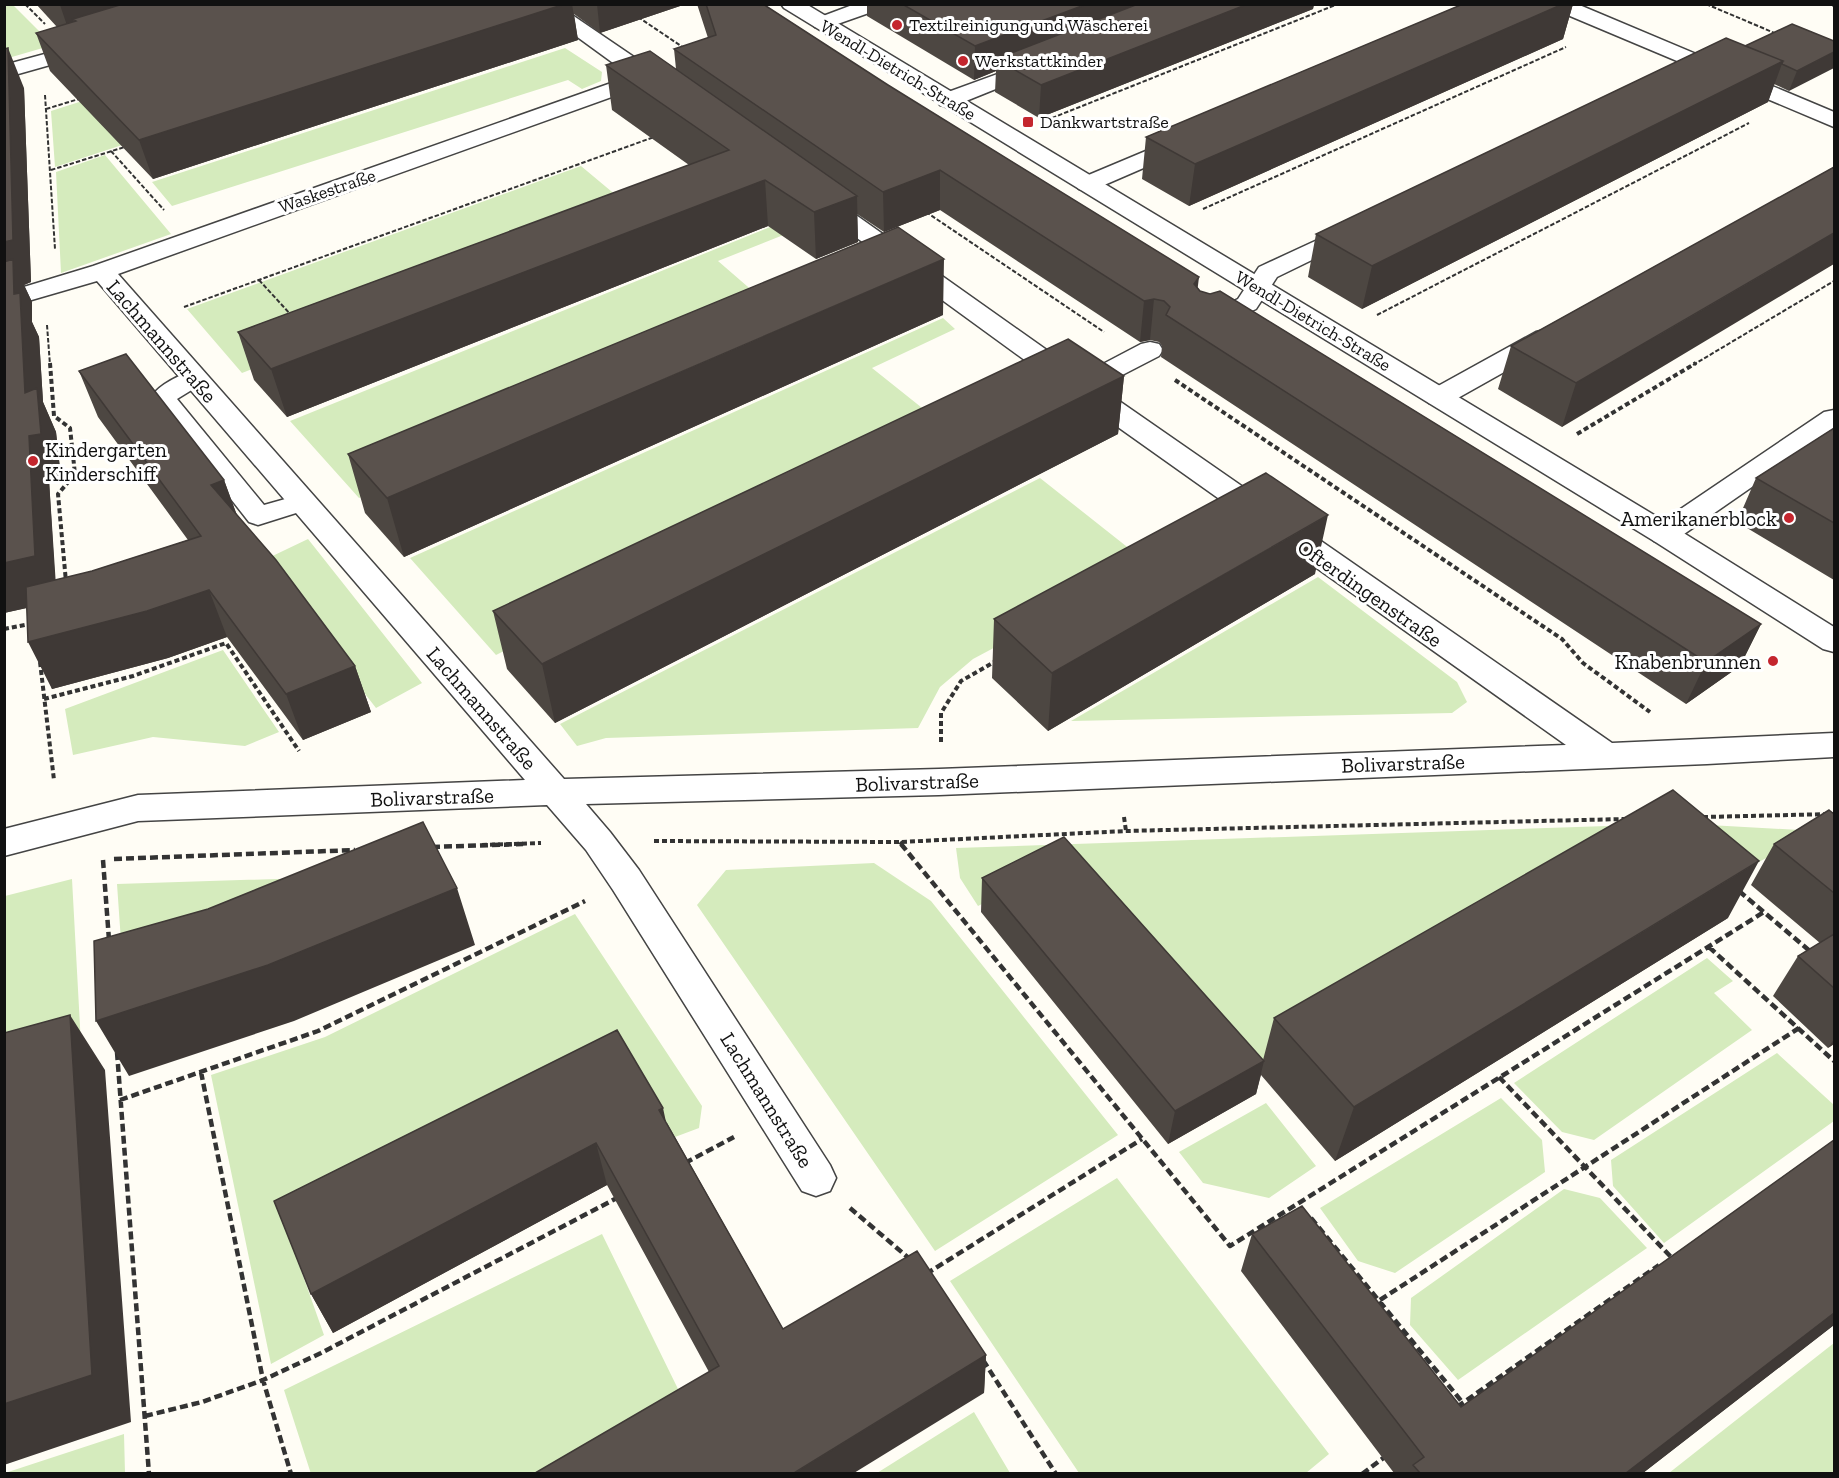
<svg xmlns="http://www.w3.org/2000/svg" width="1839" height="1478" font-family="'Zilla Slab',serif">
<style>
.green{fill:#d5ebbd}
.lines{fill:none;stroke-linecap:round;stroke-linejoin:round}
.service-casing{stroke:#444;stroke-width:3}
.minor-casing{stroke:#444;stroke-width:3}
.tertiary-casing{stroke:#444;stroke-width:3}
.path-far2{stroke:#333;stroke-width:2;stroke-dasharray:4.5 2;stroke-linecap:butt}
.path-far1{stroke:#333;stroke-width:4;stroke-dasharray:5 3;stroke-linecap:butt}
.path{stroke:#333;stroke-width:4.5;stroke-dasharray:8 4;stroke-linecap:butt}
.service{fill:#fff;fill-rule:evenodd}
.minor{fill:#fff;fill-rule:evenodd}
.tertiary{fill:#fff;fill-rule:evenodd}
.wall{fill:#4d4742}
.shaded-wall{fill:#3f3936}
.building{fill:#5a524d;stroke:#3f3936;stroke-width:1.5}
.poi-dot{fill:#c4262e;stroke:#fff;stroke-width:2}
.labels{text-anchor:middle;dominant-baseline:central;stroke-width:6;stroke-linejoin:round;paint-order:stroke}
.far-poi-label{font-size:18px;fill:#111;stroke:#fff;text-anchor:start}
.far-street-label{font-size:18px;fill:#111;stroke:#fff}
.street-label{font-size:21px;fill:#111;stroke:#fff}
.poi-label{font-size:21px;fill:#111;stroke:#fff;text-anchor:end}
</style>
<rect width="100%" height="100%" fill="#fffdf5"/>
<path class="green" d="M5,5H13L53,45L5,59Z
M565,48L602,72L601,81L582,89L568,80L172,206L152,182Z
M117,90L156,134L55,167L51,111Z
M105,155L171,234L61,273L56,172Z
M581,166L642,217L242,373L187,309Z
M795,217L806,226L718,261L783,317L359,498L290,421Z
M943,318L955,329L872,368L951,431L496,655L410,558Z
M1040,478L1150,565L973,659L940,687L918,728L606,738L577,746L560,724Z
M308,539L422,683L376,708L262,561Z
M1318,577L1457,682L1467,702L1452,713L1071,721Z
M223,650L279,732L245,746L153,737L73,755L65,709Z
M1709,825L1834,832L1800,840L1738,873Z
M1607,826L1640,844L1245,1076L1059,865L978,906L960,878L956,848Z
M874,863L931,901L1118,1135L935,1251L697,905L726,870Z
M434,874L124,984L117,884Z
M72,879L82,1063L5,1092V896Z
M575,914L702,1106L699,1128L675,1137L633,1067L290,1239L324,1335L271,1364L211,1075L325,1037Z
M1707,958L1733,981L1714,993L1752,1030L1594,1140L1562,1132L1514,1083Z
M1777,1053L1834,1105V1121L1664,1243L1613,1186L1611,1160Z
M1501,1098L1542,1140L1545,1172L1395,1273L1358,1261L1320,1208Z
M1266,1103L1316,1166L1269,1198L1203,1183L1179,1152Z
M1117,1178L1329,1454L1306,1473H1079L950,1281Z
M1564,1189L1600,1198L1647,1248L1458,1380L1410,1325L1411,1298Z
M602,1234L679,1391L538,1473L311,1474L284,1390Z
M1834,1343V1473H1669Z
M974,1412L1010,1473H877Z
M124,1434L125,1473H5Z"/>
<g class="lines">
<g class="service-casing">
<path id="service" d="M194,371L203,373L206,378L203,383L177,399L264,505L303,494L312,496L316,502L312,508L258,525L249,522L151,397C159,385 180,374 194,371Z"/>
</g>
<g class="minor-casing">
<path id="minor" d="M532,4H556L656,72L670,85L667,90L659,91L645,85L118,274L564,779L939,769L1566,745L1070,393L813,206L809,201L813,196L821,194L829,196L1082,375L1141,344L1150,342L1159,344L1163,350L1159,356L1099,387L1612,743L1834,733V757L1707,764L939,795L586,804L610,832L639,870L830,1165L836,1178L830,1191L816,1196L802,1191L613,890L586,850L547,805L138,821L4,856V829L138,795L525,780L97,281L4,308V293L93,266L631,76Z
M855,4H886L883,8L829,27H815L812,23L815,19Z
M1548,4H1577L1834,112V127L1551,8Z
M89,42L96,44L99,48L96,52L4,78V65Z
M1036,60L1043,62L1047,66L1043,70L956,105L948,107L940,105L937,100L940,95Z
M1184,135L1192,137L1195,142L1192,147L1095,189L1087,191L1079,189L1075,184L1079,179Z
M1352,224L1361,226L1364,231L1361,236L1277,277L1256,309L1204,333L1195,330L1191,325L1195,320L1238,299L1259,267Z
M1545,330L1554,332L1558,338L1554,344L1449,403L1439,405L1429,403L1426,397L1429,391L1536,332Z
M1834,410V430L1674,541L1664,544L1654,541L1649,534L1654,527L1824,412Z"/>
</g>
<g class="tertiary-casing">
<path id="tertiary" d="M781,4H806L1674,527L1834,627V652L1823,649L1654,541L784,8Z"/>
</g>
<path class="path-far2" d="M25,4L45,24
M1706,4L1777,34
M1832,4L1834,7
M638,17L684,48
M45,95L55,249
M46,109L82,98
M1052,118L1338,4
M111,151L164,210
M51,170L128,146
M1203,209L1566,47
M926,212L1104,332
M259,280L292,316
M184,307L654,137
M1377,315L1749,123
M47,325L50,365
M1693,365L1834,281"/>
<path class="path-far1" d="M50,363L54,416L70,428L75,474L58,494L66,582
M1175,380L1562,639L1583,663L1650,712
M1577,434L1696,363
M4,629L30,624
M40,662L54,780
M44,699L133,676L226,643L299,751
M941,742V713L961,681L996,661
M1124,817L1126,831
M1703,817L1834,814
M654,841L900,842L1126,831L1624,819
M900,842L903,845
M482,845L541,843"/>
<path class="path" d="M901,844L1230,1246L1764,912
M432,847L523,844
M114,859L355,850
M103,860L109,940
M1739,891L1811,952
M1709,947L1834,1061
M117,1052L149,1474
M201,1072L263,1380L291,1474
M1499,1077L1671,1257
M120,1100L318,1031L585,901
M685,1163L734,1137
M850,1208L911,1260
M1311,1218L1463,1403
M926,1274L1142,1139
M1380,1300L1799,1028
M983,1360L1056,1474
M1457,1407L1659,1265
M145,1416L202,1402L263,1380L321,1353L617,1198
M1362,1474L1386,1456"/>
<use href="#service" class="service"/>
<use href="#minor" class="minor"/>
<use href="#tertiary" class="tertiary"/>
</g>
<path class="wall" d="M36,4H686L600,33L574,14L578,40L153,179L50,71L36,33L57,27Z
M697,4H763L1198,288L1200,291L1761,624L1740,666L1686,704L1161,357L1162,346L1159,342L1150,340L1140,342L940,210L884,232L857,214L858,242L816,259L768,226L287,417L254,380L238,332L689,165L612,110L606,65L676,69L674,49L708,38Z
M867,4H1314L1313,9L1039,118L995,92L996,71L974,80L867,16Z
M1463,4H1573L1563,39L1189,206L1142,179L1146,137Z
M1834,41L1789,91L1774,84L1768,102L1362,309L1308,277L1316,234L1745,46Z
M24,88L31,282L24,285L32,302V322L39,337L43,402L56,432L61,478L49,480L55,580L92,571L188,540L98,417L79,371L224,480L237,516L355,666L371,712L303,740L227,637L168,658L52,689L27,608L4,613Z
M1834,167L1562,427L1498,389L1511,346Z
M943,315L404,557L365,513L348,454Z
M1124,376L1118,434L555,723L507,669L493,611Z
M1834,428V580L1737,522L1756,478Z
M1315,574L1048,731L992,678L994,619Z
M1834,814V1044L1828,1048L1773,996L1798,956L1820,943L1751,885L1774,844Z
M982,878L1263,1060L1274,1018L1728,918L1335,1161L1261,1075L1256,1094L1168,1144L981,912Z
M667,1123L783,1329L986,1355L984,1393L709,1372L607,1185L333,1333L311,1294L274,1201Z
M1834,1140V1325L1643,1473H1394L1241,1271L1252,1234L1461,1407Z"/>
<path class="shaded-wall" d="M61,4H205L76,21L73,19L81,40L73,43L60,5Z
M565,4H572L578,40L153,179L139,140Z
M597,4H686L600,33Z
M1087,4H1168L996,59V71L974,80L975,46Z
M1248,4H1314L1313,9L1039,118L1041,85Z
M1563,4H1573L1563,39L1189,206L1195,164Z
M8,48L24,88L31,282L24,285L32,302V322L39,337L43,402L56,432L61,478L49,480L57,601L4,613V563L25,393L4,291Z
M1834,52V68L1789,91L1797,71Z
M1783,61L1768,102L1362,309L1372,266Z
M940,170V210L884,232L883,192Z
M765,180L768,226L287,417L271,369Z
M857,196L858,242L816,259L814,212Z
M1834,233V264L1562,427L1576,383Z
M944,259L943,315L404,557L387,498Z
M1199,277L1194,318V284Z
M1154,299L1150,340L1140,342L1144,301Z
M1124,376L1118,434L555,723L542,664Z
M224,480L241,526L211,485Z
M1328,515L1315,574L1048,731L1052,673Z
M209,590L227,637L168,658L52,689L28,642Z
M1761,624L1740,666L1686,704L1706,662Z
M355,666L371,712L303,740L286,694Z
M1759,861L1728,918L1335,1161L1354,1107Z
M457,888L475,945L294,1021L129,1076L96,1021Z
M70,1015L105,1070L131,1422L4,1465V1404Z
M1834,1039V1044L1828,1048Z
M1264,1061L1256,1094L1168,1144L1175,1111Z
M663,1108L672,1150L659,1110Z
M596,1143L607,1185L333,1333L311,1294Z
M1834,1313V1325L1643,1473H1626Z
M986,1355L984,1393L854,1473H794Z"/>
<path class="building" d="M123,4H565L139,140L36,33L76,21L73,19Z
M706,4H763L888,85L1199,277L1194,284L1200,291L1210,294L1220,291L1761,624L1706,662L1166,315L1170,307L1164,301L1154,299L1144,301L940,170L883,192L674,49L716,35Z
M902,4H1087L975,46Z
M1138,4H1248L1041,85L996,59Z
M1463,4H1563L1195,164L1146,137Z
M1792,24L1834,41V52L1797,71L1782,64L1783,61L1745,46Z
M1726,38L1783,61L1372,266L1316,234Z
M8,48L13,240L4,242V49Z
M650,51L857,196L814,212L765,180L271,369L238,332L729,150L606,65Z
M1834,167V233L1576,383L1511,346Z
M898,227L944,259L387,498L348,454Z
M13,259L14,294L20,293L25,393L37,388L41,434L29,436L35,556L4,563V262Z
M1068,339L1124,376L542,664L493,611Z
M126,354L224,480L211,485L276,560L355,666L286,694L209,590L147,611L28,642L26,587L92,571L201,536L79,371Z
M1834,428V523L1756,478Z
M1266,473L1328,515L1052,673L994,619Z
M1673,790L1759,861L1354,1107L1274,1018Z
M1829,810L1834,814V893L1774,844Z
M423,822L457,888L268,965L96,1021L94,941L208,909Z
M1064,837L1264,1061L1175,1111L982,878Z
M1834,934V988L1798,956Z
M70,1015L92,1375L4,1404V1033Z
M617,1030L663,1108L659,1110L783,1329L917,1251L986,1355L794,1473H535L719,1366L596,1143L311,1294L274,1201Z
M1834,1140V1313L1626,1473H1420L1413,1465L1424,1457L1252,1234L1302,1206L1461,1407Z"/>
<g class="poi-dot">
<circle cx="897" cy="25" r="6"/>
<circle cx="963" cy="61" r="6"/>
<rect x="1022" y="116" width="12" height="12" rx="3"/>
<circle cx="33" cy="461" r="6"/>
<circle cx="1789" cy="518" r="6"/>
<circle cx="1773" cy="661" r="6"/>
</g>
<g class="labels">
<g class="far-poi-label">
<text x="909" y="25">Textilreinigung und Wäscherei</text>
<text x="975" y="61">Werkstattkinder</text>
<text x="1040" y="122">Dankwartstraße</text>
</g>
<g class="far-street-label">
<text transform="translate(898 70) rotate(31)">Wendl-Dietrich-Straße</text>
<text transform="translate(327 191) rotate(-19)">Waskestraße</text>
<text transform="translate(1313 321) rotate(31)">Wendl-Dietrich-Straße</text>
</g>
<g class="street-label">
<text transform="translate(162 341) rotate(49)">Lachmannstraße</text>
<text transform="translate(1370 593) rotate(35)">Ofterdingenstraße</text>
<text transform="translate(482 708) rotate(49)">Lachmannstraße</text>
<text transform="translate(1403 763) rotate(-2)">Bolivarstraße</text>
<text transform="translate(917 782) rotate(-2)">Bolivarstraße</text>
<text transform="translate(432 797) rotate(-2)">Bolivarstraße</text>
<text transform="translate(767 1100) rotate(58)">Lachmannstraße</text>
</g>
<g class="poi-label">
<text x="45" y="449" text-anchor="start">Kindergarten<tspan x="45" dy="24">Kinderschiff</tspan></text>
<text x="1777" y="518">Amerikanerblock</text>
<text x="1761" y="661">Knabenbrunnen</text>
</g>
</g>
<rect width="1839" height="1478" fill="none" stroke="#111111" stroke-width="12"/>
</svg>
